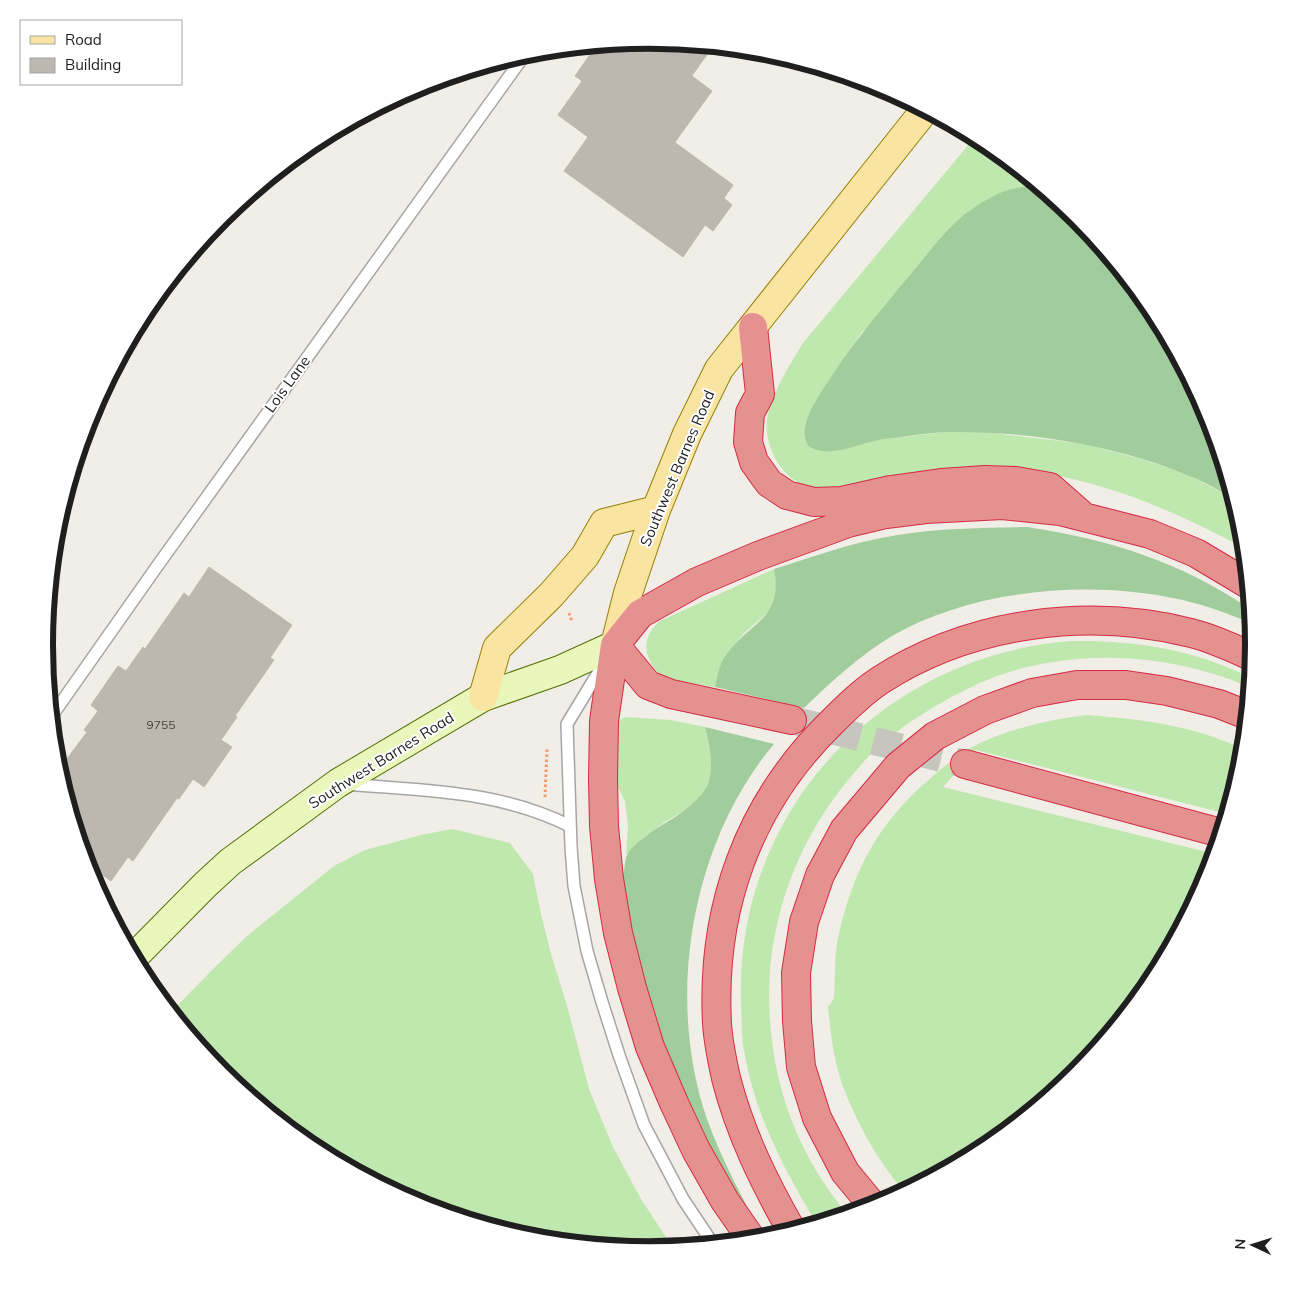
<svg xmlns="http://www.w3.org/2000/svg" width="1298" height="1290" font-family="Mulish,sans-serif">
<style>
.grass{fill:#bfe8ae}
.forest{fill:#a1cd9c}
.building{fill:#bcb7af;stroke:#c1b8a9}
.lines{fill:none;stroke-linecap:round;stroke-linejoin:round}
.highway-tunnel{stroke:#c6c5be;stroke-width:28;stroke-dasharray:28 14;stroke-linecap:butt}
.lane-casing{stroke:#a6a6a6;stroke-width:14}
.secondary-casing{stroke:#547409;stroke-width:30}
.primary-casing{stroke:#958105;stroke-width:30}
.highway-casing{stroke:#d52b45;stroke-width:30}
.path{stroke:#f59871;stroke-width:3;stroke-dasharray:2.5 2.5;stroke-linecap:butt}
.lane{stroke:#fff;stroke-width:11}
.secondary{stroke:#e9f7bc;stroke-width:28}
.primary{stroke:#f9e4a2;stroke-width:28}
.highway{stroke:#e49190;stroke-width:28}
.labels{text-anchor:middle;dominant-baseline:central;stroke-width:4;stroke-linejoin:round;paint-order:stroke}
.number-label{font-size:12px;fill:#464543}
.street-label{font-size:15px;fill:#1f1f1f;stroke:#fff}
.rim{fill:none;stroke:#1f1f1f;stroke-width:6}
</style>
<rect width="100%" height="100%" fill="#f0eee6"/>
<path class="grass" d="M975,137L985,142L1041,188L1032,187L862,332L822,391L805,428L848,448L877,440L944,432H984L1086,444L1141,459L1186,474L1233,498L1242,527L1244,548C1179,513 1110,483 1036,472L833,491C821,490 810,489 799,483C779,473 764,443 767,421C770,395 790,365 803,343Z
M774,569C783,615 763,611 739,639C725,655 720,668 715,687C700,684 678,683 664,677C658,674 654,669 651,663C642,647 647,632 660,621Z
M1071,641C1134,640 1194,649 1251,678L1250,687C1184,660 1118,651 1047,663C1013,668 979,682 948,699C923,713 899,728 877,748C869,755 862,764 855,772C795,840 763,930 770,1021C775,1093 801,1159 847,1214L821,1222L813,1218C782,1165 754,1112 744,1050C741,1035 742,1019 741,1004C734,811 881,656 1071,641Z
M1086,715C1139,719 1195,725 1244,750L1242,763L1227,814L976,750L943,787L1215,854L1208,877L1152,981L1077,1073L985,1148L904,1191C876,1160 846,1105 836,1063C832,1045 830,1026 828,1007C830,1004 833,1001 834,997C835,990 834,982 835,975C835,959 836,944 840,929C856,864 881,820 933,776C945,766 958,754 972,747C1007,729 1047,720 1086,715Z
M625,717L671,720L705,727C710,746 716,774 704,791C692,809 671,817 655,829C644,836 635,845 626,855L628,827L625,801L613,778L617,722Z
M452,829L510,843L533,874L541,914L551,954L568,1009L589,1089L613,1147L641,1199L673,1248L649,1250L531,1238L417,1204L313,1148L221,1073L171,1012L215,967L247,936L334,866L365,850L421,835Z"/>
<path class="forest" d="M1032,187L1041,188L1077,217L1152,309L1208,414L1233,498C1218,490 1203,481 1187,475C1113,444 1026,431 947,432C925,433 901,437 879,440C861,443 830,458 812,448C805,445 804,435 805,427C809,409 821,392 831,377C854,341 882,309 909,276C929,253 947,226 972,209C983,201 999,192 1012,189C1018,187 1025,187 1032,187Z
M1027,527C1111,540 1179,561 1250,609L1252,623C1233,616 1214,608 1194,603C1102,578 976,587 892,636C859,656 831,682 804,708L715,687C717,678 719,666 724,658C748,621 784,621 774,569C807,559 841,546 876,539C926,528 976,528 1027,527Z
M705,727L774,744C691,843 665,997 707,1119C722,1161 744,1200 764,1239L710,1158L666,1065L644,984L621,882C625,872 624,862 627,855C630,848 640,841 646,836C655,828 665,824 675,817C685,810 697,801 704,791C716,774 710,746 705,727Z"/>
<path class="building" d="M649,40L713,46L655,128L733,185L724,198L732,205L713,231L705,225L683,257L564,171L588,137L558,115L563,108L629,156L665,107L591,53L597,45Z
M591,53L665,107L629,156L563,108L582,81L575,76Z
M692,76L712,91L675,142L655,128Z
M209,567L292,625L270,658L274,660L235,716L237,717L221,740L232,747L204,787L193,779L179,799L177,798L133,861L128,857L111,881L86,863L58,771L87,732L84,730L98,711L91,705L118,666L126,671L143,647L145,649L184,593L189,597Z"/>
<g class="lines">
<path class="highway-tunnel" d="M792,720L965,764"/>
<g class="lane-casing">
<path id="lane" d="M604,663L567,724L571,847L574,886L587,951L602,1002L619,1055L644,1125L683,1199L713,1244
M51,717L158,565L526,53
M347,784C425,791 498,790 570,826"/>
</g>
<g class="secondary-casing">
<path id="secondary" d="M133,958L205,885L230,862L338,783L483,697L560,670L615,645"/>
</g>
<g class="primary-casing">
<path id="primary" d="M615,645L628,593L656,510L687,434L719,369L925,110
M483,697L497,648L551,595L585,556L604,523L656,510"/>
</g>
<g class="highway-casing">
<path id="highway" d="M753,327L760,394L750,413L748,442L754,462L769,483L787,495L814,502L842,501L891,490L941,483L985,480L1016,481L1050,487L1083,516
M615,645L648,685L671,694L792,720
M965,764L1221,833
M873,1206L845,1172L817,1118L801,1067L797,1021L796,973L804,922L820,875L844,830L898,766L935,736L985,710L1032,693L1077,685H1126L1167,691L1219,704L1247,715
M792,1231C764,1182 740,1133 726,1078C722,1060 718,1041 717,1023C711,909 748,805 830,724C845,709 861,693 879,681C970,622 1087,607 1191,633C1212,638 1233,648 1253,657
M752,1240L725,1201L696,1150L674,1103L650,1047L632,988L618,933L609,879L604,826L603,779L604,721L615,645L640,614L697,582L758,556L848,523L886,514L926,509L1002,505L1060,511L1150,534L1196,553L1248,584"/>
</g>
<path class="path" d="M569,613L572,622
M545,797L547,748"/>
<use href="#lane" class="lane"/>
<use href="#secondary" class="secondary"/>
<use href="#primary" class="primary"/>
<use href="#highway" class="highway"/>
</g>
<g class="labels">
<g class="number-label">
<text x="161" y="724">9755</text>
</g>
<g class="street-label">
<text transform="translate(287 384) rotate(-54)">Lois Lane</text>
<text transform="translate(677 468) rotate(-67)">Southwest Barnes Road</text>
<text transform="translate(381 760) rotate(-32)">Southwest Barnes Road</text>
</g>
</g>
<path d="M0 0H1298V1290H0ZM53 645a596 596 0 1 1 1192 0a596 596 0 1 1-1192 0Z" fill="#fff" fill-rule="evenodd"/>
<path class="rim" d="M53 645a596 596 0 1 1 1192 0a596 596 0 1 1-1192 0Z"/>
<rect x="20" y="20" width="162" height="65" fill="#ffffff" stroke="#a5a5a5"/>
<rect x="30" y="36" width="25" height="8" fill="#f9e4a2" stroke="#a5a5a5"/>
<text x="65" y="45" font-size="15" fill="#1f1f1f">Road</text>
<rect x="30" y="58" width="25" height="15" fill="#bcb7af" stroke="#a5a5a5"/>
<text x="65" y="70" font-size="15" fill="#1f1f1f">Building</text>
<g transform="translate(1253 1245) rotate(274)" stroke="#ffffff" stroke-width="4" paint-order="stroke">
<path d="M0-4L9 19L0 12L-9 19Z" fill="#1f1f1f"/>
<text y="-8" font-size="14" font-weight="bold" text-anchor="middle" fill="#1f1f1f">N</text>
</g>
</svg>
